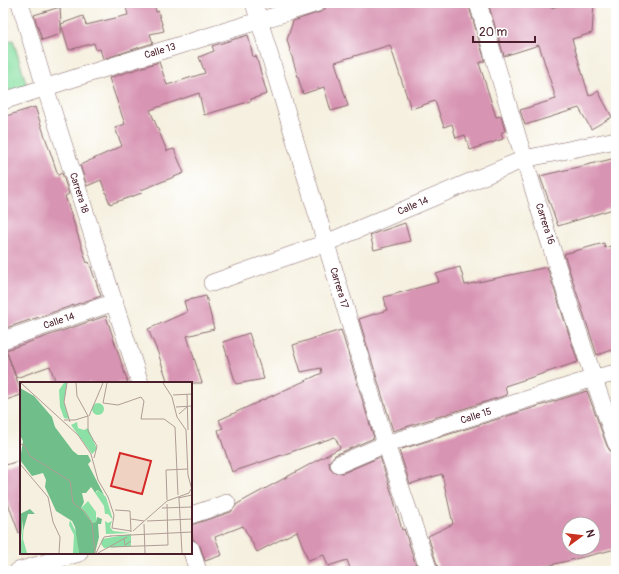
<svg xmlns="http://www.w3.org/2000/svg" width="619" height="574" font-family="Pangolin,sans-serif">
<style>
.green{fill:#8be1a5;stroke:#6a8068}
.building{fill:#d894b3;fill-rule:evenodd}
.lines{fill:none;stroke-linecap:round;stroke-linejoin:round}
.minor-casing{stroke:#86686a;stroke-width:18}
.minor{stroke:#fff;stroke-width:17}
.labels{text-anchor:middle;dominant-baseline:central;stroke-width:4;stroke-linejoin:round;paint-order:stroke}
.street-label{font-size:10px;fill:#4a1f2b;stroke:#fff}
.inset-road{fill:none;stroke:#b19c97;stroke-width:1}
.view{fill:#d62828;fill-opacity:0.15;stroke:#d62828;stroke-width:2}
.inset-edge{fill:none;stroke:#4a1f2b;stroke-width:2}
</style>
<rect width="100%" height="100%" fill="#fff"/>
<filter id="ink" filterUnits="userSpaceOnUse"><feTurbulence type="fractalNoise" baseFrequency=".025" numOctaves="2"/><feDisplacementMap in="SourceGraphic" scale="8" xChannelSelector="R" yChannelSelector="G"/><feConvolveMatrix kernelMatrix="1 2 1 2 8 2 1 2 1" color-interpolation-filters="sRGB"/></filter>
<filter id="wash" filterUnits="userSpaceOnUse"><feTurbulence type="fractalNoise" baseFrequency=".012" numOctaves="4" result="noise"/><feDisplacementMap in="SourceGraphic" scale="16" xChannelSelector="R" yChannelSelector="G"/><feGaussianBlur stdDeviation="0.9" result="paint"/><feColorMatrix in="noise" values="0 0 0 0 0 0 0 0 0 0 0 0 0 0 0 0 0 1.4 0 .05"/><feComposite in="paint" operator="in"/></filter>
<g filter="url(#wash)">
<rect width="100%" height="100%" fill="#f5f0df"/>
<path class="green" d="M13,40L28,89L3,97V43Z"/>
<g id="blocks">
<path class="building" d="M125,3H154L156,12L158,11L164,31L150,34L153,43L103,59L100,49L96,50L94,43L69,50L61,24V34L42,40L34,15L60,7L61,24L83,16L86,25L128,15Z
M327,3H468L485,61L479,63L496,117L501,116L505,131L501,133L503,139L470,150L465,135L456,138L452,124L444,127L435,101L411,109L390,45L335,62L348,106L331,111L324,87L303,94L287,40L293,21L320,12L325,9Z
M488,3H550L551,8L569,3H594L592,33L572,39L589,96L598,91L612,117L591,129L579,108L525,125L520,110L556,99L539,45L504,56Z
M248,35L253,57L256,56L267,94L251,99V101L204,115L199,93L150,110L167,151L174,149L184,173L141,190L142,193L110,204L101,180L87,186L80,165L122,146L115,128L125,124L109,78L159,62L167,85L205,73L199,57L214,51L212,46Z
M35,107L58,175L62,173L69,194L65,196L87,263L89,262L101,296L3,329V117Z
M616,158V208L558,226L540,176Z
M405,223L410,241L374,250L370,235Z
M604,243L605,248L616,244V349L597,355L564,254Z
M460,267L465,285L547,267L578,362L505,386L507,395L393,431L359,319L387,310L384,297L439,282L436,274Z
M206,296L214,329L187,336L202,383H168L158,353L148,329L187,312L184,301Z
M106,316L128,383H56L50,366L16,378L6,350Z
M341,330L374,438L335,455L329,462L330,468L333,472L343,473L380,457L393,497L402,530L404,529L418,571H351L347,560L328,566L324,555L308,560L297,531L257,552L243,526L215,537L222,555L205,561L200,546L193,539L191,533V525L231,512L237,504L340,448L335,437L232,472L218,430L223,428L219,420L322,373L321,368L301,372L293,345Z
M249,333L264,379L236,384L223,342Z
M3,350H6L21,391V395L3,401Z
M587,391L607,446L610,451L616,453V549L526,571H439L428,536L453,524L442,474L410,484L399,450ZM569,524H593V548H569Z
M21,460V533H19L3,490V466Z"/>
</g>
</g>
<g filter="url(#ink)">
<use href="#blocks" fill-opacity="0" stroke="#86686a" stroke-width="1"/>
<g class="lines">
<g class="minor-casing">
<path id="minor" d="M20,3L45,87L140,383
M254,3L386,444L429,571
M478,3C521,150 565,298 616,443
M3,101L125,62L317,3
M212,283L326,243L524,159L616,140
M3,340L115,302
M339,464L386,444L594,378L616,373
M191,515L227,503
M191,549L198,571
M18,571L79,553"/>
</g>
<use href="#minor" class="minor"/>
</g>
</g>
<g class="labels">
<g class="street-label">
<text transform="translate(160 51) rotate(-17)">Calle 13</text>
<text transform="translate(79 193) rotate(72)">Carrera 18</text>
<text transform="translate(413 206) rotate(-23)">Calle 14</text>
<text transform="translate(545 224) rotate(72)">Carrera 16</text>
<text transform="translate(339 288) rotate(73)">Carrera 17</text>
<text transform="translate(59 321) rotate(-19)">Calle 14</text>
<text transform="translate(476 416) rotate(-18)">Calle 15</text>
</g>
</g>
<g transform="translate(20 382)">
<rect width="172" height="172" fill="#f5f0df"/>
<path d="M44,1H47L44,20L49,37L44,36L40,25L39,8ZM72 27a6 6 0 1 1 12 0a6 6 0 1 1-12 0ZM57,40L58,46L64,48L68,46L77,67L72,72L51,43ZM73,108L77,110L78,108L86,115L93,138L88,132H85L84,124ZM68,119L76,130V140L72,141L61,126ZM4,135L3,157L7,171H0ZM50,138L57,152L59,171H53L54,153L49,143ZM85,139L88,141L92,139L90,145L93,149L110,151L86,152ZM111,152V164L84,166L81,162L82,157Z" fill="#8be1a5"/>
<path d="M0,6L14,14L32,35L35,45L53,69L58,73H68L71,79L68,82L84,113L78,108L75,110L71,105L66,111H62L64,120L61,126L72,141L76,140L77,135L82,137L81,142H78L79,155L75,171H59L55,145L52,139L36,129L25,105L26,98L23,91L12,94L0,78L3,59L0,53ZM10,127L15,132H8L3,149V138L0,164V132Z" fill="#70bf8a"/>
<path class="inset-road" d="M1,1L58,53L71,72L78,98L88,115L94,133L92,146L111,149M47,1L44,20L50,40M56,1L57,14L68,34V49L77,64L74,76M87,1L83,21L98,23L121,15L124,19L121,37H144L155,45L158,113M143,1L152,15L157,35L166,48L168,93L172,108M167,12L168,48M153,13L172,12M156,25L172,24M159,32L168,24M69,34L83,1M44,38H55L68,34M0,62L4,63L10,74L50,99L53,121L65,130L72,141L75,171M0,82L28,115L33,140L40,155L39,171M158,116L172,113M159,116L162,171M147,118L146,88L168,87M142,126L172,125M95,128L110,129L111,150M111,137L124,139M127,139L172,137M124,142L125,171M113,149L147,119L169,111L171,107M90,154L172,150M104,157L105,163L111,159M91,165L148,163L147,122M76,171L84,155L91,154M78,171L107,155"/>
<path class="view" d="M100,71L131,79L122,112L91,104Z"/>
<rect width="172" height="172" class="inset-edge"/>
</g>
<rect width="619" height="574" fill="none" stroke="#fff" stroke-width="16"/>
<g transform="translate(581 536) rotate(75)"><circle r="19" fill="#ffffff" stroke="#b7a5aa"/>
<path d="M0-3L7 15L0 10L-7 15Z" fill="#c8321e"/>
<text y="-6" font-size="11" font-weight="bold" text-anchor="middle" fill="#4a1f2b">N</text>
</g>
<path d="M473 36v6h62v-6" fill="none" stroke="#4a1f2b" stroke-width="2"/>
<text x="479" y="36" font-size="12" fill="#4a1f2b" stroke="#ffffff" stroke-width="3" paint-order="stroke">20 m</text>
</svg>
